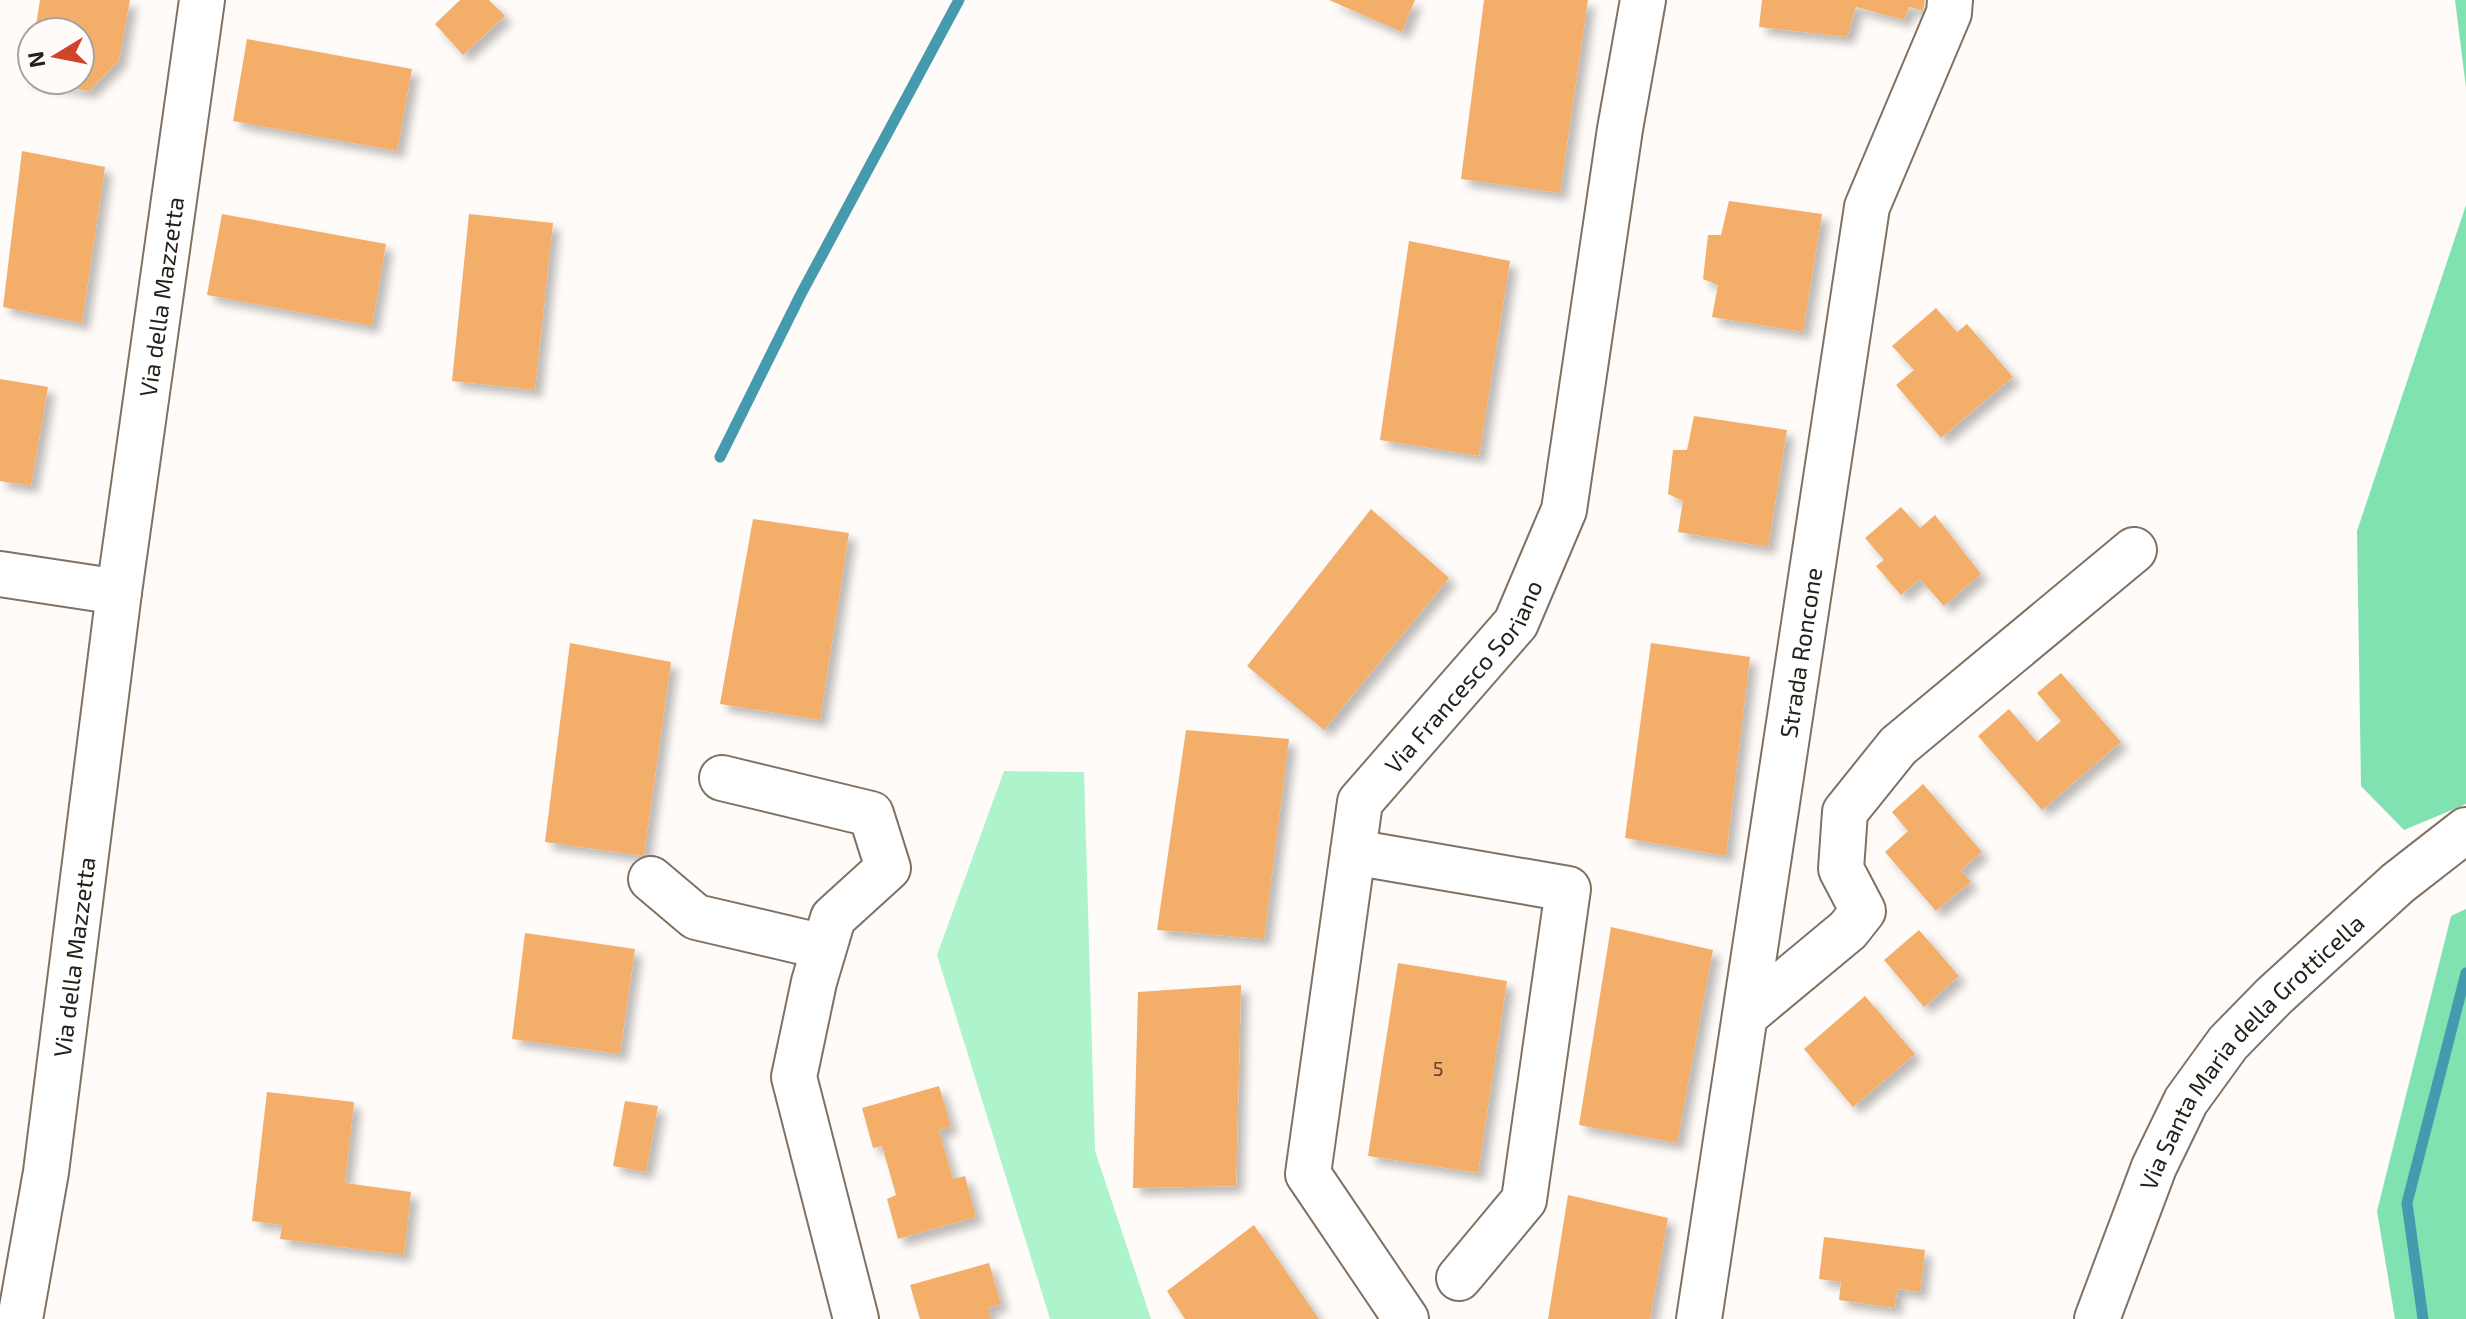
<svg xmlns="http://www.w3.org/2000/svg" width="2466" height="1319" font-family="'Exo 2',sans-serif">
<style>
.green{fill:#adf4cd}
.forest{fill:#81e2b1}
.lines{fill:none;stroke-linecap:round;stroke-linejoin:round}
.stream{stroke:#469aae;stroke-width:11}
.building{fill:#f3ae6b;filter:url(#shadow)}
.minor-casing{stroke:#807163;stroke-width:48}
.minor{stroke:#fff;stroke-width:44}
.labels{text-anchor:middle;dominant-baseline:central;stroke-width:6;stroke-linejoin:round;paint-order:stroke}
.number-label{font-size:20px;fill:#59442e}
.street-label{font-size:24px;fill:#26201a;stroke:#fffbf8}
</style>
<defs>
<filter id="shadow"><feDropShadow dx="7" dy="7" stdDeviation="4" flood-color="#0004"/></filter>
</defs>
<rect width="100%" height="100%" fill="#fffbf8"/>
<path class="green" d="M1004,771L1084,772L1095,1151L1151,1319H1050L937,955Z"/>
<path class="forest" d="M2455,0H2466V88Z
M2466,205V804L2404,830L2361,786L2357,531Z
M2466,909V1319H2395L2377,1211L2451,916Z"/>
<g class="lines">
<path class="stream" d="M720,457L801,294L959,0
M2423,1319L2407,1203L2466,973"/>
</g>
<path class="building" d="M40,0H130L119,60L89,91L33,82L80,80V32H35Z
M460,0H489L505,16L463,55L435,24Z
M1329,0H1415L1402,32Z
M1484,0H1588L1560,193L1461,179Z
M1762,0H1925L1923,11L1909,7L1904,20L1856,7L1847,37L1759,27Z
M247,39L412,69L397,151L233,121Z
M30,58H32V81L26,80Z
M22,151L105,167L82,323L3,307Z
M1729,201L1822,214L1803,332L1712,317L1718,285L1703,279L1708,235H1721Z
M222,214L386,244L372,326L207,295Z
M469,214L553,223L535,390L452,381Z
M1409,241L1510,261L1479,456L1380,440Z
M1936,308L1957,332L1967,324L2013,377L1941,438L1896,385L1914,370L1892,346Z
M0,379L48,387L31,486L0,481Z
M1694,416L1787,430L1768,547L1678,532L1683,501L1668,494L1673,450H1687Z
M1901,507L1920,528L1935,515L1981,574L1944,606L1920,579L1901,595L1876,566L1884,560L1865,538Z
M1371,509L1449,578L1324,730L1247,666Z
M753,519L849,533L820,720L720,704Z
M570,643L671,662L644,856L545,842Z
M1651,643L1750,657L1726,856L1625,838Z
M2061,673L2121,742L2042,810L1978,736L2009,709L2037,742L2061,721L2037,693Z
M1186,730L1289,739L1264,939L1157,930Z
M1923,784L1982,852L1961,870L1971,882L1936,911L1885,852L1908,831L1892,812Z
M1611,927L1713,950L1677,1143L1579,1125Z
M1919,930L1959,976L1924,1007L1884,960Z
M525,933L635,949L620,1054L512,1039Z
M1398,963L1507,981L1478,1173L1368,1156Z
M1241,985L1236,1186L1133,1188L1138,992Z
M1865,996L1915,1054L1853,1107L1804,1049Z
M939,1086L951,1127L939,1130L953,1179L965,1176L976,1217L898,1239L887,1199L896,1195L882,1146L873,1148L862,1108Z
M267,1092L354,1102L345,1183L411,1192L404,1255L280,1239L282,1225L252,1221Z
M625,1101L658,1106L646,1172L613,1166Z
M1568,1195L1668,1218L1650,1319H1548Z
M1254,1225L1319,1319H1185L1167,1291Z
M1824,1237L1925,1250L1920,1292L1897,1289L1895,1308L1839,1300L1841,1282L1819,1279Z
M989,1263L1001,1304L988,1308L991,1319H920L910,1285Z"/>
<g class="lines">
<g class="minor-casing">
<g id="minor">
<path d="M0,574L119,592"/>
<path d="M722,778L871,814L888,868L833,918L814,982L794,1077L856,1319"/>
<path d="M1353,852L1568,889L1524,1200L1459,1278"/>
<path d="M651,879L696,917L824,947"/>
<path d="M1747,1014L1848,930L1863,911L1841,869L1845,812L1898,746L2134,550"/>
<path id="s1" d="M20,1319L46,1172L119,592L202,0"/>
<path id="s2" d="M1406,1319L1308,1174L1360,802L1516,623L1564,510L1620,129L1643,0"/>
<path id="s3" d="M1699,1319L1867,207L1949,13L1950,0"/>
<path id="s4" d="M2097,1319L2154,1167L2186,1101L2228,1043L2274,996L2398,883L2466,830"/>
</g>
</g>
<use href="#minor" class="minor"/>
</g>
<g class="labels">
<g class="number-label">
<text x="1438" y="1068">5</text>
</g>
<g class="street-label">
<text stroke="none"><textPath href="#s1" startOffset="1032">Via della Mazzetta</textPath></text>
<text stroke="none"><textPath href="#s3" startOffset="674">Strada Roncone</textPath></text>
<text stroke="none"><textPath href="#s2" startOffset="714">Via Francesco Soriano</textPath></text>
<text stroke="none"><textPath href="#s1" startOffset="366">Via della Mazzetta</textPath></text>
<text stroke="none"><textPath href="#s4" startOffset="314">Via Santa Maria della Grotticella</textPath></text>
</g>
</g>
<g transform="translate(56 56) rotate(260)"><circle r="38" fill="#fffbf8" stroke="#a8a39f" stroke-width="2"/>
<path d="M0-6L14 30L0 20L-14 30Z" fill="#cf442b"/>
<text y="-12" font-size="22" font-weight="bold" text-anchor="middle" fill="#26201a">N</text>
</g>
</svg>
